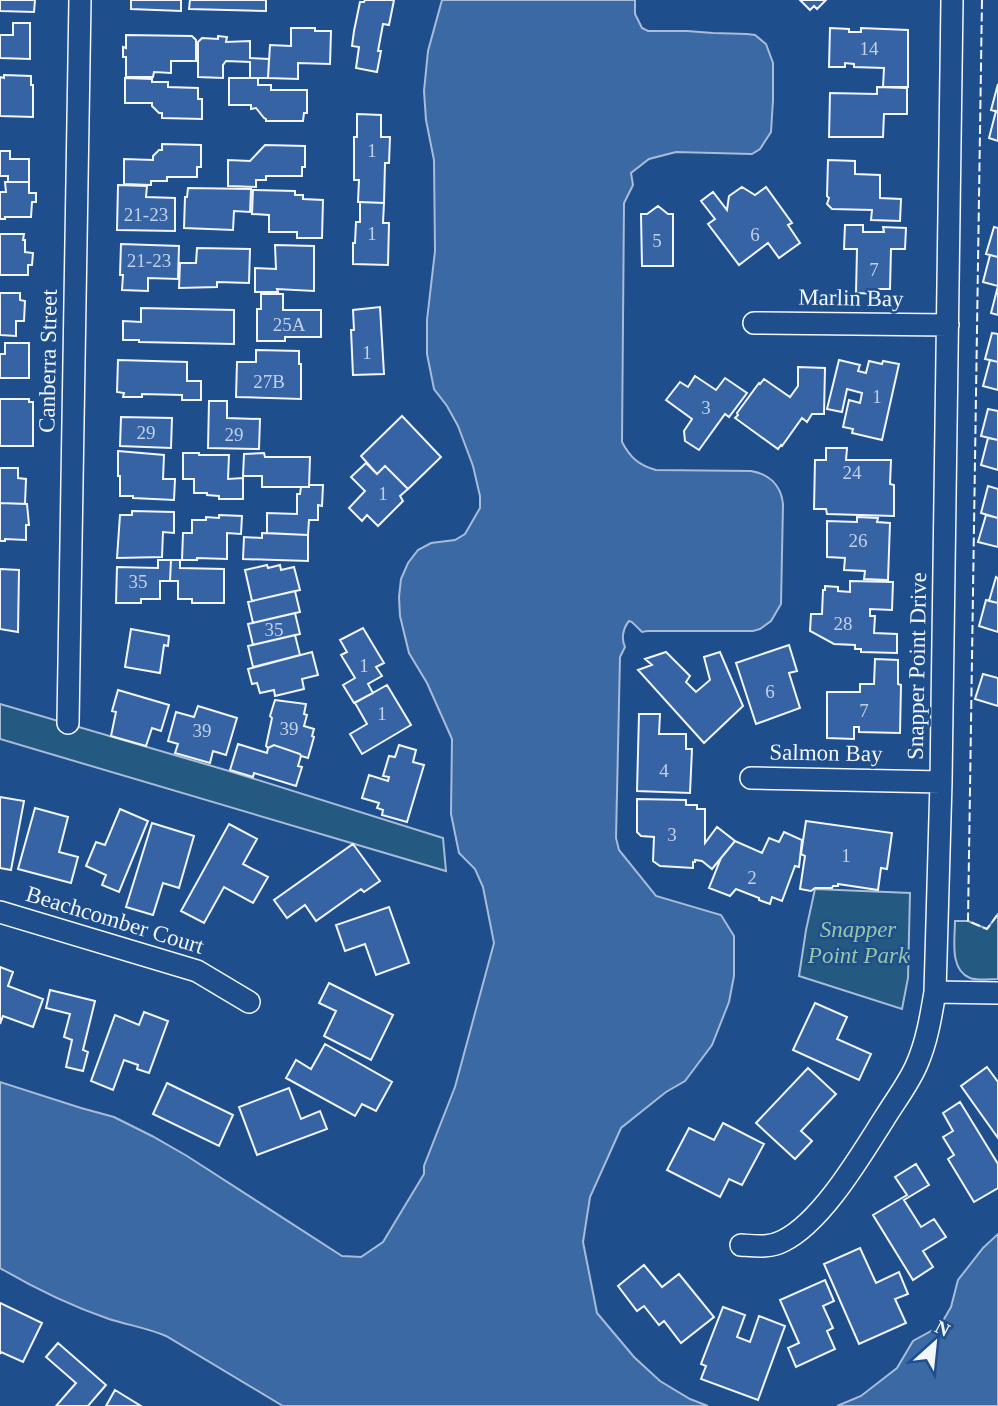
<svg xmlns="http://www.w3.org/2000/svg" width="998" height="1406" font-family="'Times New Roman',serif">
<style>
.green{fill:#245a82;stroke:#a8bbd7;stroke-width:2}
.water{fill:#3b69a3;stroke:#a8bbd7;stroke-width:2}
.building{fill:#3563a3;stroke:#f2f6ff;stroke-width:2}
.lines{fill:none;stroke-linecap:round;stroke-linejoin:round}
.street-casing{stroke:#f2f6ff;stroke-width:24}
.street{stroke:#1f4e8c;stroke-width:21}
.fence{stroke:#f2f6ff;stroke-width:2;stroke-dasharray:9 3.5;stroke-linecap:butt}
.labels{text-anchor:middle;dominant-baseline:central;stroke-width:5;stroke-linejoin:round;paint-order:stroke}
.number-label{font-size:19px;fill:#c3d1e8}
.street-label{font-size:23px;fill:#f2f6ff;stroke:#1f4e8c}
.park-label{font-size:23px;font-style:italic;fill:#97c8a6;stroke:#1f4e8c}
</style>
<rect width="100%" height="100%" fill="#1f4e8c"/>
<path class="green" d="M0,704L229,771L443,838L446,871L0,739Z
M815,889L910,893L908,978L902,1009L799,976L806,930Z
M998,914V979C989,979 978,981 970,978C949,970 955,938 955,921H968L987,929Z"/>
<path class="water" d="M442,0H635V14L642,28L648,31H687L713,33L747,34L755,35L766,44L773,63V100L771,132L760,149L752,154L676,152L649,159L631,173L633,185L624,203L622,442C630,457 638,465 656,470L751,471C769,474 781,485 783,504L781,604L771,621L760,629L753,631H647L642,632L632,622L629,621C623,628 621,639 625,647L620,657L616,838L619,850L656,896L721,915L734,936V976L729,1002L712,1045L685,1081L666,1092L621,1128L590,1197L583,1242L597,1313L634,1357L660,1381L690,1399L708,1406H283L166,1336C147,1328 128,1325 109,1319C71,1306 34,1288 0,1268V1082L81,1108L114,1117L152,1136L187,1156L342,1256L361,1257L383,1242L424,1174V1166L455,1087L494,943L483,887L475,869L459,853L451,814L452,739L427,683L409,653L400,616L399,597L401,579L408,563L418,550L431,543L455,540L465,534L480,508V496L473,466L458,426L447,406L434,389L427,354V320L435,251L434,160L426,120L424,91L428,51Z
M998,1234V1406H837L861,1396L897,1368L913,1341L940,1326L951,1307L958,1280L983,1248Z"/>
<path class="building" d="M0,0H35L34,12L0,11Z
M131,0H181V11L131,9Z
M190,0H266V11L189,9Z
M365,0H394L389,25L383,24L378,51H381L377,72L356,68L359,47L352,46L354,31L360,2H364Z
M800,0H826L817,9L814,6L810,10Z
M13,23H30V59L0,58V35H13Z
M291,28H315V31H331L330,64L298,63V79L268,78L270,45L291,46Z
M830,28L849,29V32H861V28L908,30V87H883L884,68L854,67V64L845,63V67H829Z
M126,35L192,36L196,40V61H171V73L154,72L153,77H126V57H123V47L126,48Z
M218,36L227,37L226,42L250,41V58L269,59L268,78H250V62L226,61L223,65V78L198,77V42L202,38L218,39Z
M4,75L31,76V85H33V117L0,116V77L4,78Z
M125,78L152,79V82H168V87L198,88V99H202V119L162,118V113H159L152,106V103H125Z
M229,78H258V85H271V90H307V113H304L303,121H266V119L264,118L256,108L251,109V105H229Z
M998,84V112L991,110Z
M877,87L907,88V114H884L883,137H829L830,93L877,94Z
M996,111L998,112V141L989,138Z
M357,114L381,115V137H390L389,163H385L384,203L358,202L359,180H354V137H357Z
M162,144L201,145V167H197V177H167V181H151V185L124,184V159L153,160V156L159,150H162Z
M265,145L305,146V167H302V176H266V180H256V187L228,186V160L250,161Z
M0,151H10V159H29V182H8V176H0Z
M828,160L855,161V174L880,175V198L901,199L900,221L871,220L872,210L832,209L827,204L829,198L827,196Z
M5,182H29V193H36V202H32L31,217H5V219H0V192H6Z
M118,185L147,186L146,197L175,198V231L117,230Z
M742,187L755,195L766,187L792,223L788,225L800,243L779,258L768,243L739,265L708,224L715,219L701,201L713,192L727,210L729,196Z
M188,188L251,189L250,212L234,211L233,230L184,228L185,197H187Z
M253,190L295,191V195H303V199L323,200L322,238H297V232H269V215L252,214Z
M360,202L384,203L383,223H389L388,265L353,264V243H355L356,222H360Z
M658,206L668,214H673V266H642L641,214H647Z
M845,225H863V232H884L883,227L906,228L905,249H891L890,289H879V294L856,293L857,249H844Z
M994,227L998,228V257L986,254Z
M0,234H24L23,240H25V252L33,253L32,265H28V275H0Z
M121,244L179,246L178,279L148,278V291L122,290L123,275H120Z
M275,245L314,246V291L277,289L278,292H255V268L276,269Z
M197,248L250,249L249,283L217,282V287L179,288L180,263H196Z
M990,255L998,257V286L983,282Z
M998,286V315L991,313Z
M0,293H20V300L25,301L24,321H16V336L0,335Z
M261,294H283V310H321V337H285V341H257V309H261Z
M380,307L384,374L353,375L351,330H354L353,310Z
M141,308L234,310V344L139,342V340H123V321L141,322Z
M992,333L998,334V362L985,359Z
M5,343H29V378H0V354H5Z
M256,350L299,351V364H301V399L236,397L237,362H256Z
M118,360L187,362V381H201V400H182V395L142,394V397H123L124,393L117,392Z
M839,360L860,365L858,371L866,373L869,361L882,364L883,361L899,364L882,440L852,433L853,429L843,427L849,400L860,403L862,393L847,389L842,412L827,409Z
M990,360L998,362V390L983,386Z
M798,367L825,368L824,414H812L807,422L802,418L782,446L781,445L778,449L735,418L738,415L737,413L759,383L760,384L764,379L790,397L798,386Z
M695,376L716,390L725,378L747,393L729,417L725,414L699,450L685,441L684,431L692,419L666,400L680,382L688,387Z
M0,399H29V402H33V446H0Z
M209,401H227V418L260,419L259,449L208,448Z
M988,409L998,411V440L981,436Z
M402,416L441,457L408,489L385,466L377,474L361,456Z
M121,417L172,418L171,448L120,446Z
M988,438L998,440V470L981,465Z
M826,448H847L846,460H891L890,484L894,485V516L827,514L826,509H814L815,460H826Z
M118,451L164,455L163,479H175L174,500L133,498V496H120V476H118Z
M183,453H199V455H229L228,479L243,478V499H219V496L207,495V493H194V479H183Z
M264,453L265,457H310L309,487H262V476H243L244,454Z
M366,463L377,474L385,466L408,489L400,496L403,501L378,526L367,515L362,521L349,508L365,491L351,477Z
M0,468H18V478L26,479L25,504L0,503Z
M309,485H323L322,506L318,505V520H309L308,535L267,533V513L297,514V494H300L301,487H309Z
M988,486L998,489V518L981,513Z
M0,503L27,504L29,525H26V540L5,539V541H0Z
M132,511L174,512V533L163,532L162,557L117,558L120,515H132Z
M219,515L242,516L241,534L227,533V559L197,558V560H182L183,533H192V520H206V517L219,518Z
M986,515L998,518V547L978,542Z
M857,517L878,518L877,522L890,523L888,580L864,579L865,571L844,570L845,558L827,557V521L857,522Z
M262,533L308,535V561L243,559L244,537L262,538Z
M158,560H171L170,581H160V599H141V603H116L117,567L158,568Z
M171,560H180V568L224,569V603H192V599H178V581H170Z
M267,565L268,568L280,565L281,570L294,567L300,590L252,601L245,570Z
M0,569L19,570L18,632L0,629Z
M996,577L998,578V603L989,601Z
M850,581L893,582L892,610L870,609V616H875L874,633L897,634V653L861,652V649H855V645L834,644L810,631L811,614H822L823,590H825V586L838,587V591L850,592Z
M295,591L300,612L253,623L248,602Z
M986,600L998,603V632L979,626Z
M295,613L300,634L253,645L248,624Z
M363,628L384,663L376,667L382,676L368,684L373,693L354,703L343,685L355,678L341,655L347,652L340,640Z
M131,629L169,636L168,646L164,645L160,673L125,667Z
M295,635L300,655L253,667L248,646Z
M789,645L797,671L789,673L800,708L756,724L736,663Z
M312,652L318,675L302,679L304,689L275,696L274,690L260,693L257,683L252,684L248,669Z
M666,652L690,676L686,682L696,692L710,680L704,657L720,652L743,706L704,743L638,670L652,665L645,659Z
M875,659L898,660V684L901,685L900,733L859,732V727H854V739L827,738V692H860V684H874Z
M983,674L998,678V706L975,699Z
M387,685L411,725L362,754L350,734L367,724L355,703Z
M118,690L169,705L161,731L152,728L146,746L111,736L116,712L112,711Z
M275,700L306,704L304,714L307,715L304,726L314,729L312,736L314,737L308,758L301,756L300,754L274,745L268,748L266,746L272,718L270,716Z
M198,706L237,718L226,755L213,751L210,763L175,753L178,744L168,741L176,712L194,717Z
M639,714H660L659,734H686V749H692L690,793L637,791Z
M238,744L267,753L268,748L274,745L300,754L301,756L298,766L302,767L296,786L254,773L253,777L230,770Z
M399,745L416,750L413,762L424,765L407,822L382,815L383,810L377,808L379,803L362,798L369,775L388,781L389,777L383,776L389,756L395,757Z
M0,797L24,801L11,870L0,868Z
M637,799L686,800V805H697V809H705V843L717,827L735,841L712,869L702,861L695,860V862H693V868L660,866L653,861L654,837L641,836L637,832Z
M35,808L68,817L59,852L78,857L71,883L18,869Z
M120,809L148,821L119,892L102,885L106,875L86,866L96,842L105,845Z
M806,821L892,833L887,869L881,868L878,890L838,884V886H833L832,888H815L811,891L800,889L805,856L801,854Z
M152,823L194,836L179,888L163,883L153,915L126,907Z
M229,824L257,839L243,864L268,877L253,903L224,887L204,923L181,911Z
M784,832L802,840L799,867L795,866L782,901L772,897L770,904L759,900V898L736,889L730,896L709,888L721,858L735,841L762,853L769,838L779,842Z
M353,844L380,881L364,892L361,889L316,921L305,905L287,918L274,900Z
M389,907L409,963L376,975L365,944L345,951L336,925Z
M0,967L13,972L8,986L43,999L33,1027L3,1016L0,1024Z
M329,983L393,1015L371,1060L324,1036L336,1011L319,1003Z
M50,990L95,1001L83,1050L88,1052L83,1071L66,1067L72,1040L64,1037L70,1014L46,1008Z
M815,1003L847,1017L837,1039L871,1054L859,1080L793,1050Z
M144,1012L168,1021L149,1073L137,1069L138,1065L124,1060L113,1090L91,1081L115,1015L139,1025Z
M325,1044L392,1082L376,1111L362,1104L355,1116L286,1078L296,1060L311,1069Z
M987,1067L998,1082V1138L961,1086Z
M808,1068L836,1094L801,1131L812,1141L795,1159L756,1123Z
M167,1083L233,1115L219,1146L153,1114Z
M289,1088L301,1119L320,1111L327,1129L257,1155L239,1107Z
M960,1102L998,1164V1188L974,1202L948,1159L954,1155L943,1137L953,1131L943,1113Z
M723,1123L764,1144L742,1185L729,1179L720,1197L667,1170L689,1128L714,1140Z
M916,1164L929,1185L904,1200L921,1227L934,1219L946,1237L923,1251L933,1267L913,1280L873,1215L907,1195L895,1177Z
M860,1248L876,1283L899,1272L908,1294L895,1299L906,1323L859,1344L824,1264Z
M644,1265L662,1287L679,1274L714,1317L681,1343L664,1321L659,1325L644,1306L637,1311L618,1286Z
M825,1280L834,1301L823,1306L833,1328L827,1331L835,1349L796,1367L788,1348L799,1343L780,1300Z
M0,1303L42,1323L23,1362L1,1352L0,1354Z
M723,1307L745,1315L737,1337L750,1342L759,1316L785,1326L758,1400L701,1379L706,1366L701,1364Z
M58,1343L106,1385L88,1406H56L76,1383L46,1357Z
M115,1390L141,1406H106Z"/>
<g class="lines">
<g class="street-casing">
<path id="street" d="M754,323L948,325
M68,723L80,0
M751,778L941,782
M0,912L197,971L249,1002
M935,992L998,993
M741,1245C756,1246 770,1248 783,1241C822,1222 861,1155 884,1119C895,1101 909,1083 917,1064C927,1041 931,1016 935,992L941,782L952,0"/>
</g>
<use href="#street" class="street"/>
<path class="fence" d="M982,0L968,921L987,929L998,914"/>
</g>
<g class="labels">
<g class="number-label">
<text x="869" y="48">14</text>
<text x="372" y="150">1</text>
<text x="146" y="214">21-23</text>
<text x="372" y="233">1</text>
<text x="755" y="234">6</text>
<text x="657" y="240">5</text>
<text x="149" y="260">21-23</text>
<text x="874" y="269">7</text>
<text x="289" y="324">25A</text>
<text x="367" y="352">1</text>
<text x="269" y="381">27B</text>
<text x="877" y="396">1</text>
<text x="706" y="407">3</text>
<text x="146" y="432">29</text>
<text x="234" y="434">29</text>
<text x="852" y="472">24</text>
<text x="383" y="493">1</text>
<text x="858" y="540">26</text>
<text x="138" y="581">35</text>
<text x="843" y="623">28</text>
<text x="274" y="629">35</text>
<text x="364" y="665">1</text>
<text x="770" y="691">6</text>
<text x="864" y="710">7</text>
<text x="382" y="713">1</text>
<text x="289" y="728">39</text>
<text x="202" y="730">39</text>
<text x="664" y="770">4</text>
<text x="672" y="834">3</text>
<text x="846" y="855">1</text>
<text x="752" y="877">2</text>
</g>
<g class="street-label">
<text transform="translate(851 298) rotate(1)">Marlin Bay</text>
<text transform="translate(48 361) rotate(-89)">Canberra Street</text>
<text transform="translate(917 666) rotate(-89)">Snapper Point Drive</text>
<text transform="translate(826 753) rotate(1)">Salmon Bay</text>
<text transform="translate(115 920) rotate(17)">Beachcomber Court</text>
</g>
<g class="park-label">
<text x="858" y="929">Snapper<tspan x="858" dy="26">Point Park</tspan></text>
</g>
</g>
<g transform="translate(935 1343) rotate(27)" stroke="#1f4e8c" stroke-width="5" paint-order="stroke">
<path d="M0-5L12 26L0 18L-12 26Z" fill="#f2f6ff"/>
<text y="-10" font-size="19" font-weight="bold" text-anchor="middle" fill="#f2f6ff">N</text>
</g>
</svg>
